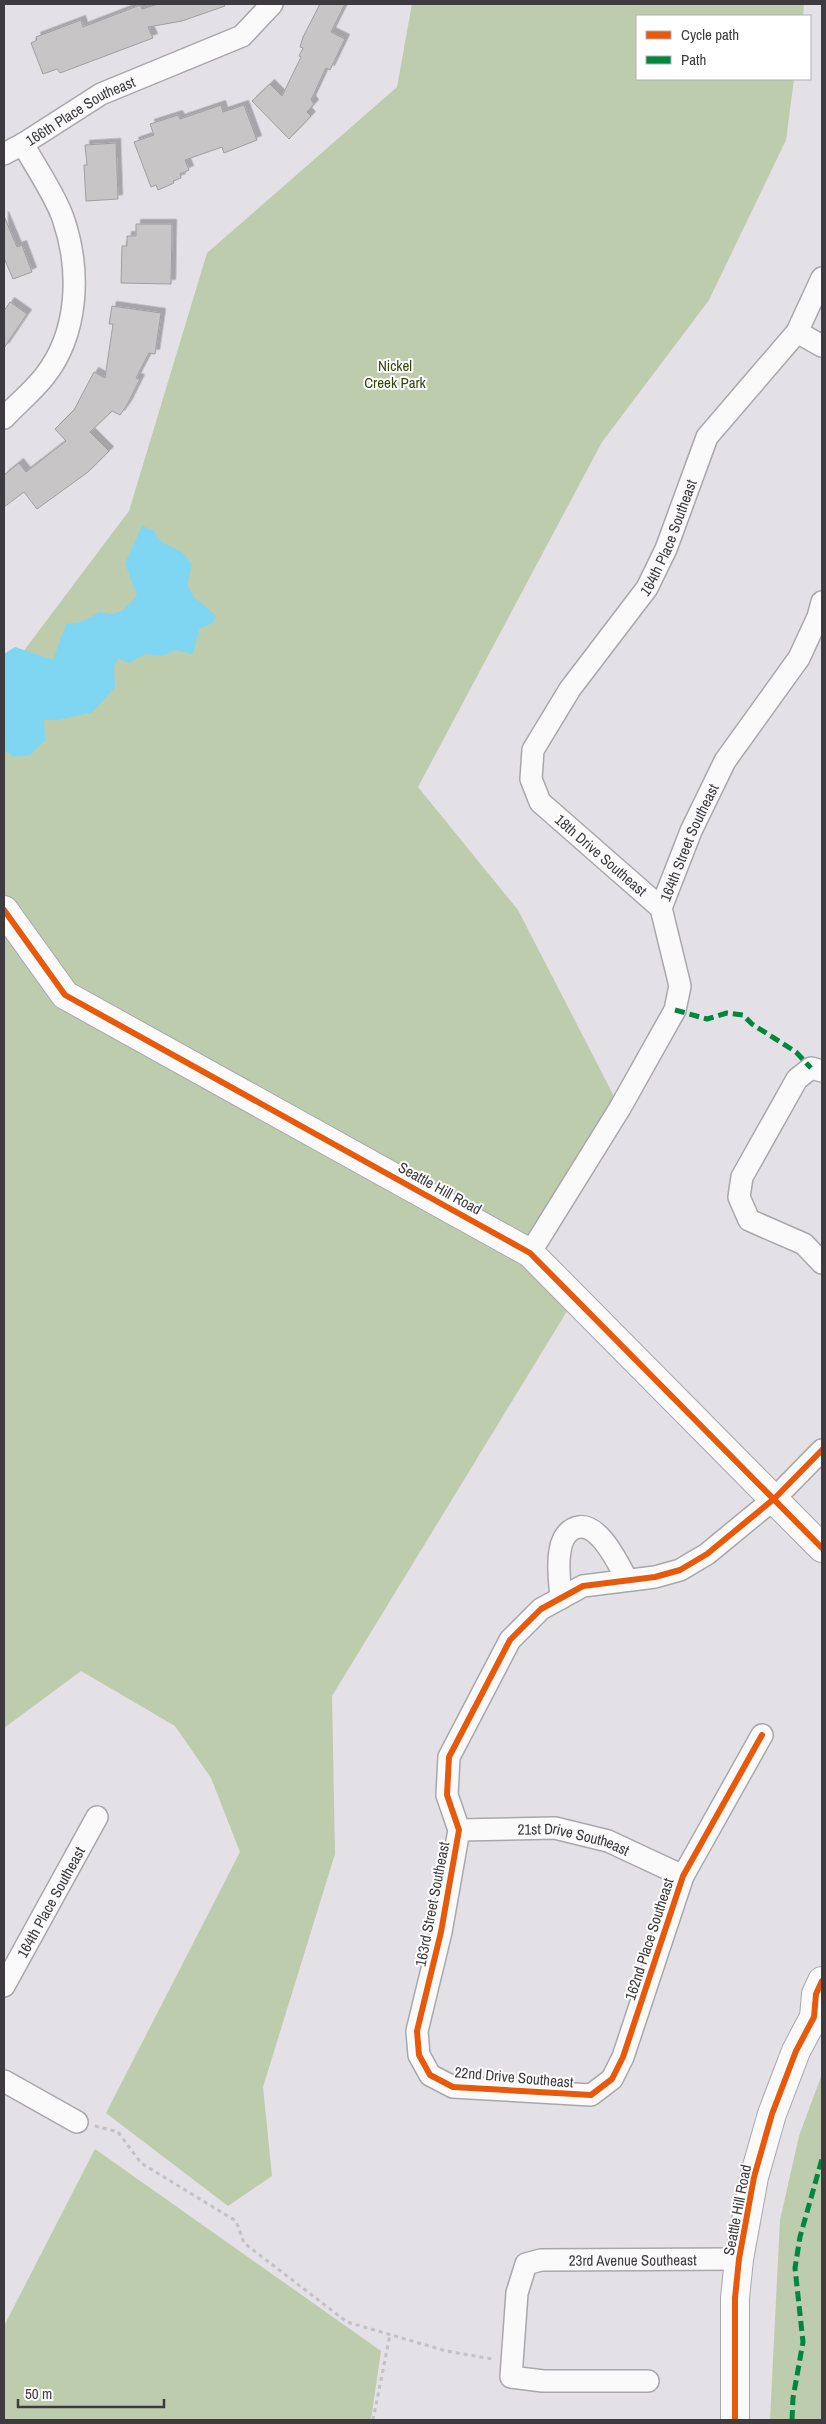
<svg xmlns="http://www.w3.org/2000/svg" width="826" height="2424" font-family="'Archivo Narrow',sans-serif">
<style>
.green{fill:#bdccac}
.water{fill:#7fd6f2}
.building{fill:#c8c5c7;stroke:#a19ea0;filter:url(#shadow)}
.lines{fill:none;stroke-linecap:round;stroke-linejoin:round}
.street-casing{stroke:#a9a7ab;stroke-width:24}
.secondary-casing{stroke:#a9a7ab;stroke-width:30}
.path{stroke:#c2c1c3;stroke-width:3;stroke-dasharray:4 4;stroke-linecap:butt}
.street{stroke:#fbfafb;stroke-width:21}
.secondary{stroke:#fbfafb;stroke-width:28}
.quiet{stroke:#00873e;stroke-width:5;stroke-dasharray:10 5;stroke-linecap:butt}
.cycleway-casing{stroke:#fff;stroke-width:9}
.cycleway{stroke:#e8590c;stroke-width:6}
.labels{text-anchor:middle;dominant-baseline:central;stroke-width:4;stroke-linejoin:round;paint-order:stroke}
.street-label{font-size:15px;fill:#3d3b3f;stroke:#fff}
.park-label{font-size:15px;fill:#2e4607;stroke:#fff}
</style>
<defs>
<filter id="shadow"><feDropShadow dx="4.5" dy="-4.5" stdDeviation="0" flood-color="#0004"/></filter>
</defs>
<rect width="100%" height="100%" fill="#e3e0e6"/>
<path class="green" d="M412,4H804L803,16H637V79H794L786,140L709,300L602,442L418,787L518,910L620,1108L530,1252L575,1298L332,1696L335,1854L263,2087L272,2176L228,2206L106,2113L240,1852L211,1778L175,1726L81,1671L4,1728V677L129,511L207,253L397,87Z
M822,2074V2420H770L780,2220L799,2136Z
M95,2149L381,2351L371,2420H4V2326Z"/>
<path class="water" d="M142,526L153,530L161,542L182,552L192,565L187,585L194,597L216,616L212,623L199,629L193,654L175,650L162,656L145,654L129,663L118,658L114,667L115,687L93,712L58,720H44L45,740L30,755L13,757L4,749V654L15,647L53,660L66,624L81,622L100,612L112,614L122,611L137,596L125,563Z"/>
<path class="building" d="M158,4H224L225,6L182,21L148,27L153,38L60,73L57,69L43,74L31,43L37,40L36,37L81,20L83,27L140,5L142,9Z
M320,4H345L331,32L345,39L330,70L326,68L311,100L314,104L307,112L311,116L289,139L252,101L270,84L282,96L301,57L299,56L303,48L300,47L303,37Z
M221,105L223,112L244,105L257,140L224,153L222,147L185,160L189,170L180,174L181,178L173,181L174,183L158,190L156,185L151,187L134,142L154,135L150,124L178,115L180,119Z
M116,143L118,199L86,201L84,165H87L85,145Z
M4,216L17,247L22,245L32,272L13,279L4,258Z
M136,224H172L171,284L121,283L122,246H127V236H136Z
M10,302L27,314L4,348V311Z
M112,306L161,313L155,354L149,353L136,378L140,379L127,405L120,415L112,411L90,432L109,451L88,472L37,509L24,492L4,507V475L19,463L26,472L66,441L55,429L74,410L94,372L105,378L113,324H109Z"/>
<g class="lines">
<g class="street-casing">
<g id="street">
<path id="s1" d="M4,154L23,144L101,94L242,36L272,4"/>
<path d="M797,332L822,346"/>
<path d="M4,418C17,404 32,392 44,377C79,333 81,270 63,218C55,195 35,166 23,144"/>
<path id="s2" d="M661,908L540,802L531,779L533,750L570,689L647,588L666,549L707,437L797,332L822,278"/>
<path d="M822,1071L811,1068L797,1079L742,1177L739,1197L749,1220L804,1244L822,1263"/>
<path id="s3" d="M530,1253L620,1108L675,1010L680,986L661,908L691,831L725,761L799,658L818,617L822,602"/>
<path d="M561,1598C560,1583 557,1567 560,1551C561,1543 565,1533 573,1529C597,1516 619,1565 627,1580"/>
<path d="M762,1735L683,1876L623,2057L612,2079L591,2095L453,2087L430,2075L419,2055L417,2031L441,1932L459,1830L447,1795L449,1757L510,1640L541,1609L583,1586L655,1577L680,1570L707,1554L775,1498L822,1450"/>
<path id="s4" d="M459,1830L555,1828L608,1841L683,1876"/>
<path id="s5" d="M4,1986L97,1817"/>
<path d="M4,2081L77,2122"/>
<path id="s6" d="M648,2381H543L511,2377L517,2293L526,2264L541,2260L739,2259"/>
</g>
</g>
<g class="secondary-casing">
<path id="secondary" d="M4,910L65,995L530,1253L822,1548
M735,2420V2298L739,2259L754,2177L772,2114L796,2051L814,2017L816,1994L822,1981"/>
</g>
<path class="path" d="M95,2126L118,2132L141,2163L236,2221L244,2243L347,2322L446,2351L492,2359
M373,2420L390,2335"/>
<use href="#street" class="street"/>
<use href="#secondary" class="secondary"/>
<path class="quiet" d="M675,1010L707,1019L727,1013L743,1015L752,1024L796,1052L811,1068
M792,2420L793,2398L803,2342L795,2268L800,2237L822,2159"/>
<g class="cycleway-casing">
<path id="cycleway" d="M4,910L65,995L530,1253L822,1548
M762,1735L683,1876L623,2057L612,2079L591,2095L453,2087L430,2075L419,2055L417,2031L441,1932L459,1830L447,1795L449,1757L510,1640L541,1609L583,1586L655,1577L680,1570L707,1554L775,1498L822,1450
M735,2420V2298L739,2259L754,2177L772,2114L796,2051L814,2017L816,1994L822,1981"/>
</g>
<use href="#cycleway" class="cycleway"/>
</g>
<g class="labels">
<g class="street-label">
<text stroke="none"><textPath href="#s1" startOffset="88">166th Place Southeast</textPath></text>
<text stroke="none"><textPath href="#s2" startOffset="468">164th Place Southeast</textPath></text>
<text stroke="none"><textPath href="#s3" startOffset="459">164th Street Southeast</textPath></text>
<text transform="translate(601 855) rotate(41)">18th Drive Southeast</text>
<text transform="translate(440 1188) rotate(29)">Seattle Hill Road</text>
<text stroke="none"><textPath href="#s4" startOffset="116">21st Drive Southeast</textPath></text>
<text stroke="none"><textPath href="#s5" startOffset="96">164th Place Southeast</textPath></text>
<text transform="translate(432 1904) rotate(-79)">163rd Street Southeast</text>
<text transform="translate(649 1939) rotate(-72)">162nd Place Southeast</text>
<text transform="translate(514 2077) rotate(5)">22nd Drive Southeast</text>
<text transform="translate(737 2210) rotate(-79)">Seattle Hill Road</text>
<text stroke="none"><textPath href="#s6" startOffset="359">23rd Avenue Southeast</textPath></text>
</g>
<g class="park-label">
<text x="395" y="365">Nickel<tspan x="395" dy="17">Creek Park</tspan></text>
</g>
</g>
<rect width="826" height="2424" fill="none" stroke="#3d3b3f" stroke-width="10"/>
<rect x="636" y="15" width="175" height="65" fill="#ffffff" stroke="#b1b1b2"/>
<rect x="646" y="31" width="25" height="8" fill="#e8590c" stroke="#b1b1b2"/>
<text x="681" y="40" font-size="15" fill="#3d3b3f">Cycle path</text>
<rect x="646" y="56" width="25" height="8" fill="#00873e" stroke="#b1b1b2"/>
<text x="681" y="65" font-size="15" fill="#3d3b3f">Path</text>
<path d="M18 2399v8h146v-8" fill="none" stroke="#3d3b3f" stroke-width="2.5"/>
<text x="25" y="2399" font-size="15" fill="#3d3b3f" stroke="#ffffff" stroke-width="4" paint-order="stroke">50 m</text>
</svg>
